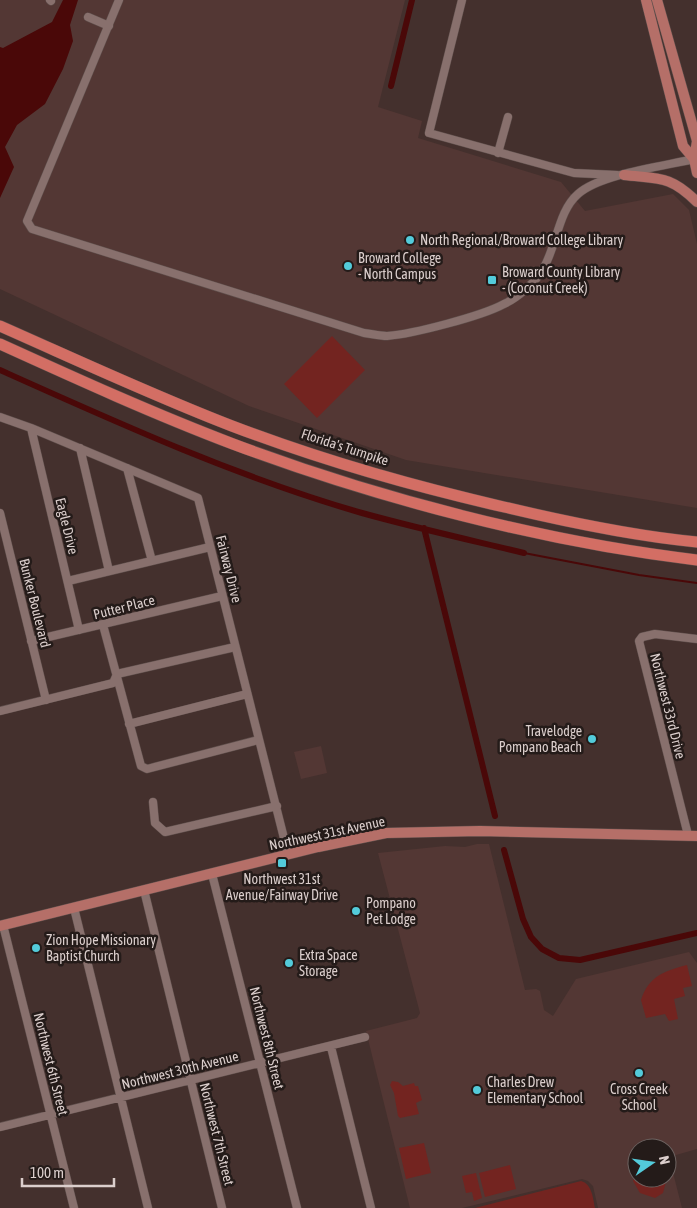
<svg xmlns="http://www.w3.org/2000/svg" width="697" height="1208" font-family="'Asap Condensed',sans-serif">
<style>
.built{fill:#533734;fill-rule:evenodd}
.green{fill:#732420}
.water{fill:#4a0808}
.lines{fill:none;stroke-linecap:round;stroke-linejoin:round}
.stream{stroke:#4a0808;stroke-width:2}
.canal{stroke:#4a0808;stroke-width:6}
.minor-casing{stroke:#5f4f4c;stroke-width:9}
.major-casing{stroke:#5f4f4c;stroke-width:11}
.highway-casing{stroke:#5f4f4c;stroke-width:12}
.minor{stroke:#88706d;stroke-width:8}
.major{stroke:#b56f68;stroke-width:10}
.highway{stroke:#d36e64;stroke-width:11}
.poi-dot{fill:#53cbda;stroke:#241b19;stroke-width:2}
.labels{text-anchor:middle;dominant-baseline:central;stroke-width:5;stroke-linejoin:round;paint-order:stroke}
.poi-label{font-size:14px;fill:#dbcecc;stroke:#241b19;text-anchor:start}
.street-label{font-size:14px;fill:#dbcecc;stroke:#241b19}
</style>
<rect width="100%" height="100%" fill="#44302d"/>
<path class="built" d="M0,0H405L378,107L422,121L418,138L561,182L585,211L673,194L689,210L697,244V508L406,460L249,406L0,289Z
M321,746L327,773L301,779L294,752Z
M477,844H489L525,990L536,989L540,991L544,1010L553,1016L576,979L689,952L697,963V1149L669,1157L682,1208H598L593,1186L588,1181L582,1179L462,1208H410L366,1031L417,1018L420,1013L378,853L445,846L465,847ZM637,1148H667V1178H637Z"/>
<path class="green" d="M332,336L365,370L317,418L284,384Z
M687,965L692,986L683,988L685,996L674,999L678,1019L669,1021L665,1014L646,1018L641,1000C649,976 664,971 687,965Z
M392,1081L398,1082L403,1086L414,1083L415,1086H418L422,1100L416,1103L419,1114L400,1118L398,1116L394,1093L390,1085Z
M424,1143L431,1173L406,1179L399,1148Z
M510,1165L516,1189L485,1197L479,1173Z
M637,1170V1178H667L663,1193L655,1198L640,1193L633,1181Z
M476,1173L482,1198L474,1201L472,1192L466,1193L462,1176Z
M581,1181C592,1184 593,1198 595,1208H475Z"/>
<path class="water" d="M63,0H78L70,25L73,41L63,69L45,104L17,125L5,147L14,167L0,198V47L3,48L52,22Z"/>
<g class="lines">
<path class="stream" d="M524,553L639,575L697,583"/>
<path class="canal" d="M391,86L412,0
M0,370C118,423 237,477 362,513C416,528 470,540 524,553
M424,528L495,816
M504,850L523,919L531,937L542,949L559,958L580,960L697,933"/>
<g class="minor-casing">
<path id="minor" d="M50,0L51,1
M119,0L27,221L32,229L364,333C372,334 380,336 387,336C413,334 482,316 504,304C517,298 536,282 543,269C557,246 558,211 578,194C600,174 664,166 694,159
M462,0L429,133L574,173L617,175
M88,17L109,26
M498,153L508,117
M0,417L31,428L198,498L288,854
M31,428L79,630
M80,448L109,571
M127,468L152,561
M0,513L46,700
M68,581L210,547
M103,625L141,766L147,769L258,740
M31,641L222,596
M0,711L113,683L117,674L235,647
M129,724L247,694
M153,802L155,823L165,832L277,806
M688,835L639,641L642,637L655,634L697,639
M212,874L297,1208
M144,890L222,1208
M74,908L148,1208
M3,925L74,1208
M331,1047L371,1208
M0,1127L365,1037"/>
</g>
<g class="major-casing">
<path id="major" d="M646,0L683,146L694,159
M657,0L697,141L694,159L697,173
M624,175C659,179 670,175 697,202
M0,926L318,847L386,833L480,831L697,836"/>
</g>
<g class="highway-casing">
<path id="highway" d="M0,326C77,360 154,396 232,426C321,460 412,486 504,507C567,522 632,536 697,542
M0,344C77,379 154,414 233,444C377,498 544,542 697,560"/>
</g>
<use href="#minor" class="minor"/>
<use href="#major" class="major"/>
<use href="#highway" class="highway"/>
</g>
<g class="poi-dot">
<circle cx="410" cy="240" r="5"/>
<circle cx="348" cy="266" r="5"/>
<rect x="487" y="275" width="10" height="10" rx="2.5"/>
<circle cx="592" cy="739" r="5"/>
<rect x="277" y="858" width="10" height="10" rx="2.5"/>
<circle cx="356" cy="911" r="5"/>
<circle cx="36" cy="948" r="5"/>
<circle cx="289" cy="963" r="5"/>
<circle cx="639" cy="1073" r="5"/>
<circle cx="477" cy="1090" r="5"/>
</g>
<g class="labels">
<g class="poi-label">
<text x="420" y="240">North Regional/Broward College Library</text>
<text x="358" y="258">Broward College<tspan x="358" dy="16">- North Campus</tspan></text>
<text x="502" y="272">Broward County Library<tspan x="502" dy="16">- (Coconut Creek)</tspan></text>
<text x="582" y="731" text-anchor="end">Travelodge<tspan x="582" dy="16">Pompano Beach</tspan></text>
<text x="282" y="879" text-anchor="middle">Northwest 31st<tspan x="282" dy="16">Avenue/Fairway Drive</tspan></text>
<text x="366" y="903">Pompano<tspan x="366" dy="16">Pet Lodge</tspan></text>
<text x="46" y="940">Zion Hope Missionary<tspan x="46" dy="16">Baptist Church</tspan></text>
<text x="299" y="955">Extra Space<tspan x="299" dy="16">Storage</tspan></text>
<text x="487" y="1082">Charles Drew<tspan x="487" dy="16">Elementary School</tspan></text>
<text x="639" y="1089" text-anchor="middle">Cross Creek<tspan x="639" dy="16">School</tspan></text>
</g>
<g class="street-label">
<text transform="translate(345 447) rotate(18)">Florida's Turnpike</text>
<text transform="translate(67 526) rotate(76)">Eagle Drive</text>
<text transform="translate(229 569) rotate(76)">Fairway Drive</text>
<text transform="translate(35 603) rotate(76)">Bunker Boulevard</text>
<text transform="translate(124 607) rotate(-14)">Putter Place</text>
<text transform="translate(668 706) rotate(76)">Northwest 33rd Drive</text>
<text transform="translate(327 833) rotate(-12)">Northwest 31st Avenue</text>
<text transform="translate(267 1038) rotate(76)">Northwest 8th Street</text>
<text transform="translate(51 1064) rotate(76)">Northwest 6th Street</text>
<text transform="translate(180 1070) rotate(-14)">Northwest 30th Avenue</text>
<text transform="translate(217 1134) rotate(76)">Northwest 7th Street</text>
</g>
</g>
<g transform="translate(652 1163) rotate(77)"><circle r="24" fill="#241b19" stroke="#6d6361"/>
<path d="M0-4L9 19L0 12L-9 19Z" fill="#53cbda"/>
<text y="-8" font-size="14" font-weight="bold" text-anchor="middle" fill="#dbcecc">N</text>
</g>
<path d="M22 1178v8h92v-8" fill="none" stroke="#dbcecc" stroke-width="2.5"/>
<text x="30" y="1178" font-size="15" fill="#dbcecc" stroke="#241b19" stroke-width="4" paint-order="stroke">100 m</text>
</svg>
